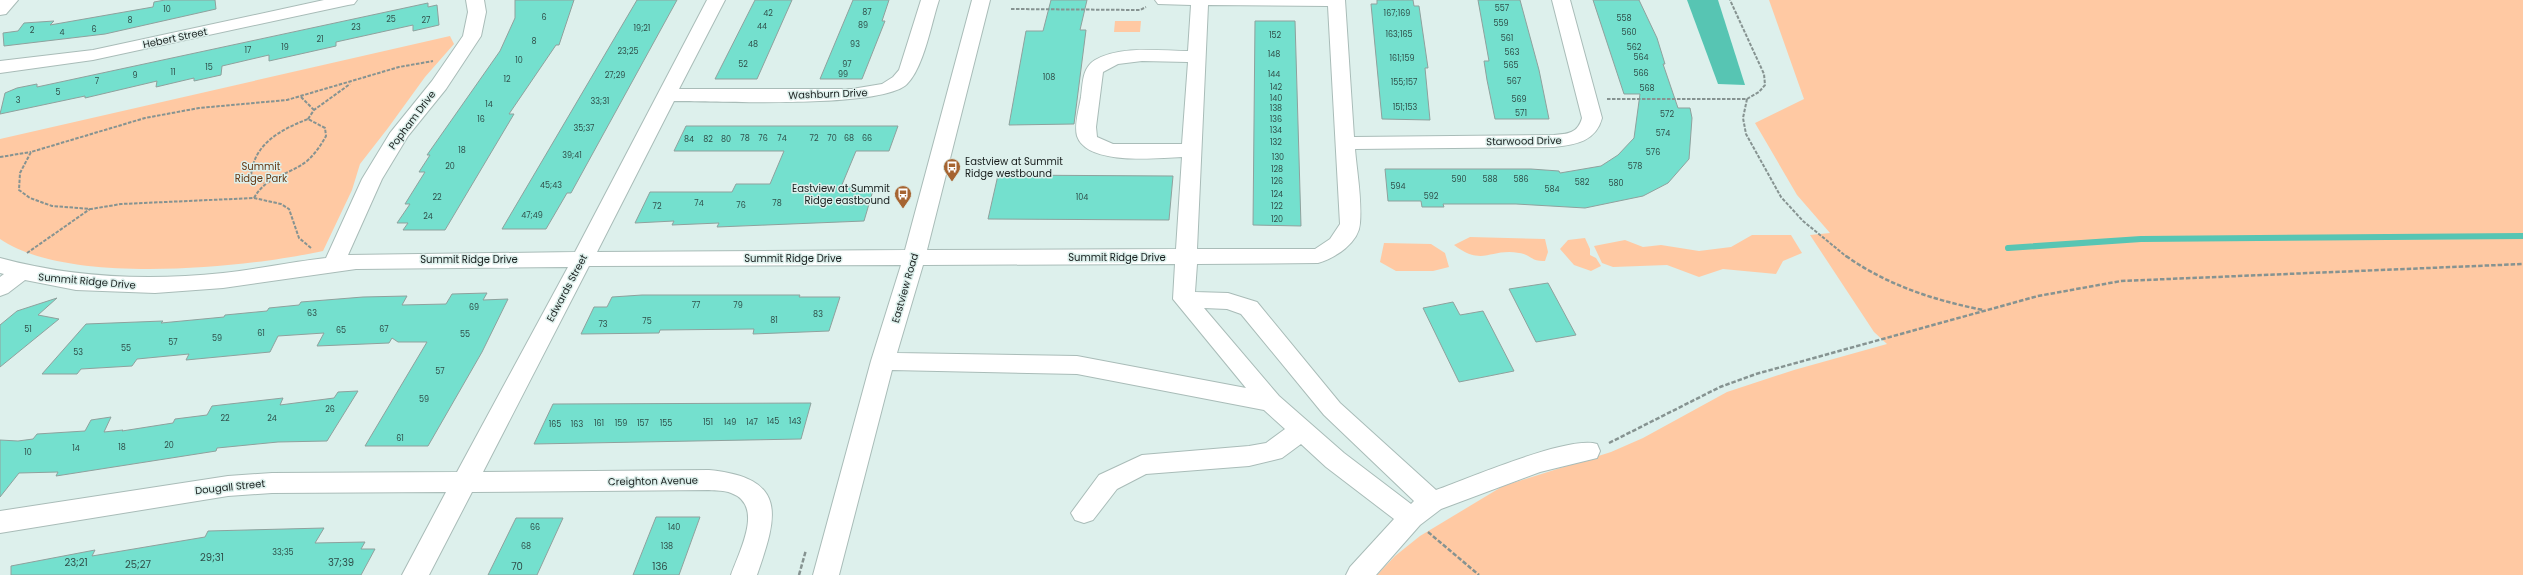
<svg xmlns="http://www.w3.org/2000/svg" width="2523" height="575" font-family="Poppins,sans-serif">
<style>
.green{fill:#ffc9a3}
.water{fill:#57c5b3}
.lines{fill:none;stroke-linecap:round;stroke-linejoin:round}
.stream{stroke:#57c5b3;stroke-width:6}
.building{fill:#74e0ce;stroke:#8fa19d}
.minor-casing{stroke:#a9bcb8;stroke-width:2}
.path-far1{stroke:#869391;stroke-width:2;stroke-dasharray:3.5 1.5;stroke-linecap:butt}
.path{stroke:#869391;stroke-width:2.5;stroke-dasharray:4.5 2;stroke-linecap:butt}
.minor{fill:#fff;fill-rule:evenodd}
.labels{text-anchor:middle;dominant-baseline:central;stroke-width:3;stroke-linejoin:round;paint-order:stroke}
.number-label{font-size:8px;fill:#304f4a}
.street-label{font-size:10px;fill:#191f1e;stroke:#ddf0ec}
.poi-label{font-size:10px;fill:#191f1e;stroke:#ddf0ec;text-anchor:start}
.park-label{font-size:10px;fill:#673a15;stroke:#ddf0ec}
.near-number-label{font-size:10px;fill:#304f4a}
</style>
<rect width="100%" height="100%" fill="#ddf0ec"/>
<path class="green" d="M1769,0H2523V575H1377L1395,556L1420,536L1503,486L1611,452L1643,438L1727,392L1794,370L1887,344L1874,332L1810,235L1830,233L1797,195L1755,123L1804,99Z
M1115,21H1141L1140,32H1114Z
M450,36L454,44L425,77L388,128L360,164L352,190L323,251C245,268 68,286 0,239V139Z
M1752,235H1791L1802,253L1783,261L1776,274L1723,269L1699,277L1667,265L1613,267L1602,263L1594,246L1625,240L1643,247L1661,245L1699,251L1731,247Z
M1470,237L1545,239L1548,252L1545,261C1531,262 1530,254 1519,253C1490,248 1483,267 1454,245Z
M1585,238L1590,249V255L1596,258L1601,266L1591,271L1574,265L1560,249L1568,240Z
M1384,243L1431,244L1445,253L1449,267L1433,271H1396L1380,262Z"/>
<path class="water" d="M1687,0H1718L1745,85L1718,84Z"/>
<g class="lines">
<path class="stream" d="M2008,248L2141,239L2523,236"/>
</g>
<path class="building" d="M165,0H215L216,9L105,34L4,46L3,33L18,31L24,23L54,21L50,25L153,7L154,2Z
M515,0H574L559,45H556L509,114H514L445,230H403L408,223H397L410,204H405L425,172H419L430,155H427L500,51L515,18Z
M637,0H677L571,193H567L546,229H502Z
M755,0H792L757,79H715Z
M853,0H889L882,21H885L862,79H820Z
M1051,0H1087L1080,30H1086L1074,124L1009,125L1026,31H1043Z
M1377,0H1413L1414,6H1419L1428,68H1425L1430,120L1382,119L1371,4H1377Z
M1478,0H1520L1539,70L1549,119H1495L1487,80L1484,61H1489Z
M1593,0H1639L1657,38L1665,64H1663L1678,108H1690L1692,118L1689,159L1668,183L1643,196L1585,208L1516,204H1443L1444,207H1422L1421,201H1388L1385,169H1531L1559,171L1560,173L1601,166L1618,155L1634,138L1640,94H1624Z
M428,3V7L437,5L439,25L413,31V25L336,42V46L269,61V55L222,66L221,75L194,81V78L156,87L157,81L85,98V96L0,114L5,93L17,88L37,84V87Z
M1255,21H1295L1301,226L1253,225Z
M686,126H898L889,151H856L841,187H874L864,221L717,227L719,223L672,225L674,221L635,223L650,192H732L736,184H770L784,151H674Z
M998,175L1173,176L1169,220L988,219Z
M1548,283L1576,335L1536,342L1509,289Z
M487,293L483,300L508,299L482,352L428,446H365L427,342H398L392,338L389,343L317,346L324,333L278,336L270,352L186,360L189,354L137,359L132,366L81,369L77,374H42L86,324L163,321L161,323L224,317L225,315L267,311L269,308L299,305L301,302L363,297L407,296L402,305L446,304L452,294Z
M642,295H800L799,297H840L829,331L753,334L754,329L660,330L659,333L581,334L594,307H607L612,297Z
M57,298L38,315L59,319L0,367V325L17,311Z
M1453,302L1460,315L1483,311L1514,371L1459,382L1423,308Z
M358,391L327,441L278,442L217,448L216,451L56,476L58,472L19,473L0,497V440L18,441L33,439L37,434L85,431L91,420L111,417L104,432L123,430L122,431L173,423L175,419L207,415L212,406L283,398L280,405L334,398L338,392Z
M811,403L801,439L534,444L553,404Z
M656,517H700L679,575H633Z
M516,518H563L537,575H488Z
M324,528L315,543L365,542L361,549H375L361,575H11V566L95,550L92,556L205,537L208,531Z"/>
<g class="lines">
<g class="minor-casing">
<path id="minor" d="M0,0H18L6,14L0,15Z
M324,0H357L354,4L348,5L93,60L0,73V61L93,50Z
M466,0H484L486,12L481,36L446,89L408,136L382,179L348,255L575,252L707,0H725L679,89H852L882,84L893,77L899,70L921,0H939C931,24 924,67 907,84C882,109 715,101 674,101L597,252L905,250L972,0H990L927,250L1176,249L1182,157C1157,158 1087,166 1077,136C1074,125 1079,109 1081,97C1083,83 1082,68 1095,60C1122,45 1160,51 1188,51L1191,5L1158,4L1155,0H1345L1354,137L1554,135C1568,134 1578,133 1582,118L1552,0H1570L1602,118C1596,141 1576,145 1554,147L1355,149C1357,173 1362,199 1360,223C1359,243 1335,258 1318,263L1197,264L1195,292L1228,293L1257,302L1340,403L1436,490C1467,479 1569,435 1597,444L1600,451L1597,458L1540,472L1441,509L1420,525L1376,575H1346L1350,567L1394,519L1326,467L1301,444L1282,458L1249,466L1146,474L1117,489L1093,520L1084,523L1075,520L1071,513L1099,475L1142,455L1249,446L1266,443L1285,429L1264,410L1077,374L892,370L839,575H813L871,361L901,265L589,266L483,472L709,470C788,478 778,515 757,575H731C739,552 765,505 731,493C724,490 716,491 709,490L472,492L429,575H402L446,492L272,493L228,496L0,533V511L228,476L272,473L457,472L568,267L356,269L223,288L155,293L76,290L25,280L8,293L0,296V277L4,274L0,273V258C74,278 147,281 223,273C258,269 291,262 326,258L362,179L390,133L432,81L463,36L468,12ZM1208,5L1328,6L1340,224L1330,239L1315,249H1197ZM1142,61L1188,62L1182,144H1113L1097,137L1096,127L1103,72L1118,64ZM1175,264L1173,299L1246,388L1077,356L897,353L923,265ZM1204,308L1227,309L1241,314L1324,415L1414,501L1411,504L1344,453L1279,396Z"/>
</g>
<path class="path-far1" d="M1011,9L1140,10L1146,7
M301,97L314,110
M1607,99H1747L1759,92L1765,85L1764,74L1730,0
M1747,99L1743,118L1746,134L1781,197L1803,221L1847,257
M308,119L314,110L350,84
M0,157L31,152
M254,198C267,175 288,176 307,161C315,154 321,145 326,136L325,128L308,119C280,130 253,144 251,177L264,183
M311,248L299,238L289,209L281,204L254,198L121,204L91,209L52,206L30,198L19,190L20,173L31,152L145,118L199,108L287,100L399,67L433,61
M27,253L90,209"/>
<path class="path" d="M1846,256C1887,285 1933,300 1983,310
M1609,443L1720,387L1756,374L2038,296L2121,281L2523,264
M1428,532L1479,575
M799,575L806,550"/>
<use href="#minor" class="minor"/>
</g>
<defs>
<g id="bus-pin" transform="scale(0.9)"><path d="M0 17L-7.5 6A9.5 9.5 0 1 1 7.5 6Z" fill="#a66431" stroke="#ddf0ec"/><path d="M-5-6H5V4H4V6H2V4H-2V6H-4V4H-5ZM-3.5-4V0h7V-4ZM-3.5 1.2v1.5H-2V1.2ZM2 1.2v1.5H3.5V1.2Z" fill="#fff"/></g>
</defs>
<g fill-rule="evenodd">
<use href="#bus-pin" x="952" y="167"/>
<use href="#bus-pin" x="903" y="194"/>
</g>
<g class="labels">
<g class="number-label">
<text x="1502" y="8">557</text>
<text x="167" y="9">10</text>
<text x="867" y="12">87</text>
<text x="768" y="13">42</text>
<text x="1397" y="13">167;169</text>
<text x="544" y="17">6</text>
<text x="1624" y="18">558</text>
<text x="391" y="19">25</text>
<text x="130" y="20">8</text>
<text x="426" y="20">27</text>
<text x="1501" y="23">559</text>
<text x="863" y="25">89</text>
<text x="762" y="26">44</text>
<text x="356" y="27">23</text>
<text x="642" y="28">19;21</text>
<text x="94" y="29">6</text>
<text x="32" y="30">2</text>
<text x="62" y="32">4</text>
<text x="1629" y="32">560</text>
<text x="1399" y="34">163;165</text>
<text x="1275" y="35">152</text>
<text x="1507" y="38">561</text>
<text x="320" y="39">21</text>
<text x="534" y="41">8</text>
<text x="753" y="44">48</text>
<text x="855" y="44">93</text>
<text x="285" y="47">19</text>
<text x="1634" y="47">562</text>
<text x="248" y="50">17</text>
<text x="628" y="51">23;25</text>
<text x="1512" y="52">563</text>
<text x="1274" y="54">148</text>
<text x="1641" y="57">564</text>
<text x="1402" y="58">161;159</text>
<text x="519" y="60">10</text>
<text x="743" y="64">52</text>
<text x="847" y="64">97</text>
<text x="1511" y="65">565</text>
<text x="209" y="67">15</text>
<text x="173" y="72">11</text>
<text x="1641" y="73">566</text>
<text x="843" y="74">99</text>
<text x="1274" y="74">144</text>
<text x="135" y="75">9</text>
<text x="615" y="75">27;29</text>
<text x="1049" y="77">108</text>
<text x="507" y="79">12</text>
<text x="97" y="81">7</text>
<text x="1514" y="81">567</text>
<text x="1404" y="82">155;157</text>
<text x="1276" y="87">142</text>
<text x="1647" y="88">568</text>
<text x="58" y="92">5</text>
<text x="1276" y="98">140</text>
<text x="1519" y="99">569</text>
<text x="18" y="100">3</text>
<text x="600" y="101">33;31</text>
<text x="489" y="104">14</text>
<text x="1405" y="107">151;153</text>
<text x="1276" y="108">138</text>
<text x="1521" y="113">571</text>
<text x="1667" y="114">572</text>
<text x="481" y="119">16</text>
<text x="1276" y="119">136</text>
<text x="584" y="128">35;37</text>
<text x="1276" y="130">134</text>
<text x="1663" y="133">574</text>
<text x="745" y="138">78</text>
<text x="763" y="138">76</text>
<text x="782" y="138">74</text>
<text x="814" y="138">72</text>
<text x="832" y="138">70</text>
<text x="849" y="138">68</text>
<text x="867" y="138">66</text>
<text x="689" y="139">84</text>
<text x="708" y="139">82</text>
<text x="726" y="139">80</text>
<text x="1276" y="142">132</text>
<text x="462" y="150">18</text>
<text x="1653" y="152">576</text>
<text x="572" y="155">39;41</text>
<text x="1278" y="157">130</text>
<text x="450" y="166">20</text>
<text x="1635" y="166">578</text>
<text x="1277" y="169">128</text>
<text x="1459" y="179">590</text>
<text x="1490" y="179">588</text>
<text x="1521" y="179">586</text>
<text x="1277" y="181">126</text>
<text x="1582" y="182">582</text>
<text x="1616" y="183">580</text>
<text x="551" y="185">45;43</text>
<text x="1398" y="186">594</text>
<text x="1552" y="189">584</text>
<text x="1277" y="194">124</text>
<text x="1431" y="196">592</text>
<text x="437" y="197">22</text>
<text x="1082" y="197">104</text>
<text x="699" y="203">74</text>
<text x="777" y="203">78</text>
<text x="741" y="205">76</text>
<text x="657" y="206">72</text>
<text x="1277" y="206">122</text>
<text x="532" y="215">47;49</text>
<text x="428" y="216">24</text>
<text x="1277" y="219">120</text>
<text x="696" y="305">77</text>
<text x="738" y="305">79</text>
<text x="474" y="307">69</text>
<text x="312" y="313">63</text>
<text x="818" y="314">83</text>
<text x="774" y="320">81</text>
<text x="647" y="321">75</text>
<text x="603" y="324">73</text>
<text x="28" y="329">51</text>
<text x="384" y="329">67</text>
<text x="341" y="330">65</text>
<text x="261" y="333">61</text>
<text x="465" y="334">55</text>
<text x="217" y="338">59</text>
<text x="173" y="342">57</text>
<text x="126" y="348">55</text>
<text x="78" y="352">53</text>
<text x="440" y="371">57</text>
<text x="424" y="399">59</text>
<text x="330" y="409">26</text>
<text x="225" y="418">22</text>
<text x="272" y="418">24</text>
<text x="773" y="421">145</text>
<text x="795" y="421">143</text>
<text x="708" y="422">151</text>
<text x="730" y="422">149</text>
<text x="752" y="422">147</text>
<text x="599" y="423">161</text>
<text x="621" y="423">159</text>
<text x="643" y="423">157</text>
<text x="666" y="423">155</text>
<text x="555" y="424">165</text>
<text x="577" y="424">163</text>
<text x="400" y="438">61</text>
<text x="169" y="445">20</text>
<text x="122" y="447">18</text>
<text x="76" y="448">14</text>
<text x="28" y="452">10</text>
<text x="535" y="527">66</text>
<text x="674" y="527">140</text>
<text x="526" y="546">68</text>
<text x="667" y="546">138</text>
<text x="283" y="552">33;35</text>
</g>
<g class="street-label">
<text transform="translate(175 38) rotate(-12)">Hebert Street</text>
<text transform="translate(828 94) rotate(-2)">Washburn Drive</text>
<text transform="translate(412 120) rotate(-53)">Popham Drive</text>
<text transform="translate(1524 141) rotate(-1)">Starwood Drive</text>
<text x="1117" y="257">Summit Ridge Drive</text>
<text x="793" y="258">Summit Ridge Drive</text>
<text x="469" y="259">Summit Ridge Drive</text>
<text transform="translate(87 281) rotate(5)">Summit Ridge Drive</text>
<text transform="translate(567 288) rotate(-62)">Edwards Street</text>
<text transform="translate(905 288) rotate(-74)">Eastview Road</text>
<text transform="translate(653 481) rotate(-1)">Creighton Avenue</text>
<text transform="translate(230 487) rotate(-6)">Dougall Street</text>
</g>
<g class="poi-label">
<text x="965" y="161">Eastview at Summit<tspan x="965" dy="12">Ridge westbound</tspan></text>
<text x="890" y="188" text-anchor="end">Eastview at Summit<tspan x="890" dy="12">Ridge eastbound</tspan></text>
</g>
<g class="park-label">
<text x="261" y="166">Summit<tspan x="261" dy="12">Ridge Park</tspan></text>
</g>
<g class="near-number-label">
<text x="212" y="557">29;31</text>
<text x="76" y="562">23;21</text>
<text x="341" y="562">37;39</text>
<text x="138" y="564">25;27</text>
<text x="517" y="566">70</text>
<text x="660" y="566">136</text>
</g>
</g>
</svg>
